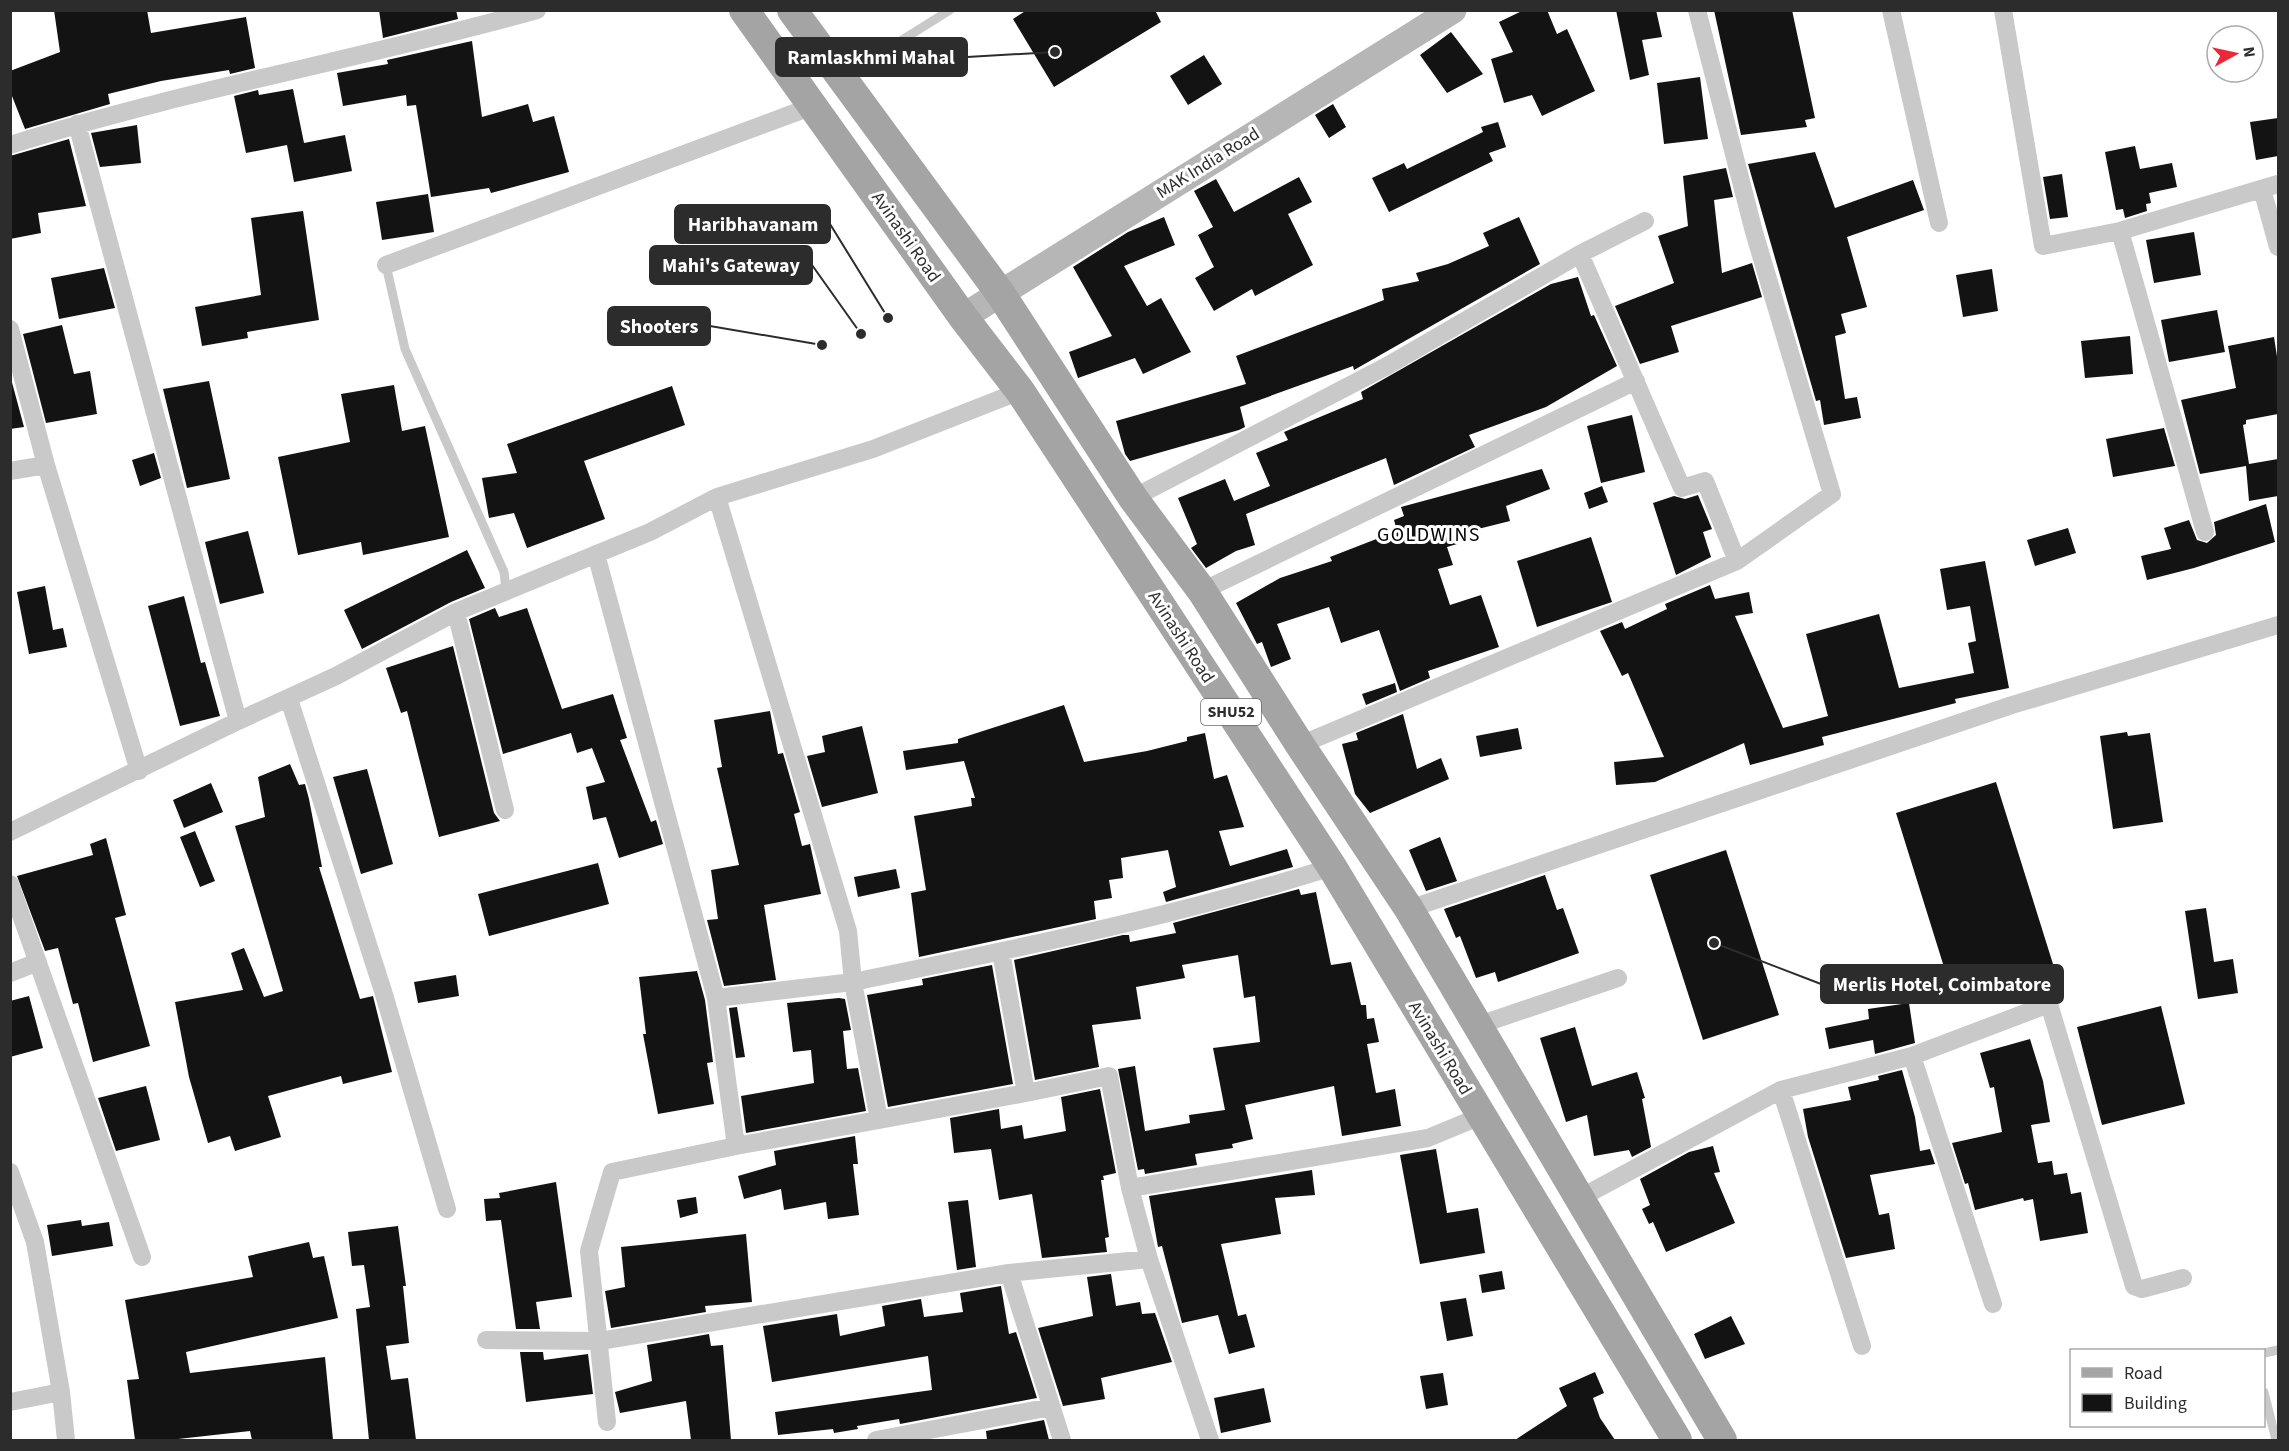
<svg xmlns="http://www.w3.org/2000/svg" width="2289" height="1451" font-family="'Source Sans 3',sans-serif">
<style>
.building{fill:#131313}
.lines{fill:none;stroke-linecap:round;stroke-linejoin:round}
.lane{stroke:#c9c9c9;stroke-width:9}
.street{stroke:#c9c9c9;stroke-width:18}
.secondary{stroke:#b6b6b6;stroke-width:27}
.primary{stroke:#a4a4a4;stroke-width:30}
.labels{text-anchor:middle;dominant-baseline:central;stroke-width:6;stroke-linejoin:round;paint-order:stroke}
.shield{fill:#fff;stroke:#6b6b6b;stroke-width:1.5}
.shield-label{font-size:16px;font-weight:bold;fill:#2c2c2c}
.street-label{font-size:18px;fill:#2c2c2c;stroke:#fff}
.neighbourhood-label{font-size:20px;letter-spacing:1.5px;fill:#000;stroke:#fff}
.leader{fill:none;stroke:#2c2c2c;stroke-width:2}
.callout-dot{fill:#2c2c2c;stroke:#fff;stroke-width:2}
.callout{fill:#2c2c2c;stroke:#2c2c2c;stroke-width:2}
.callout-label{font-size:20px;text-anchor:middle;font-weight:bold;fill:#fff}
</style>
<rect width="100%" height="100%" fill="#fff"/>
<path class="building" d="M54,10H147L151,33L246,17L255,68L230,74L229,70L161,81L108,94L110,104L25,129L10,91V71L60,52Z
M379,10H456L458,19L383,38Z
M1027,10H1155L1161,22L1054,87L1013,19Z
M1524,10H1547L1557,34L1567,29L1595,91L1542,116L1532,95L1504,103L1491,59L1513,52L1499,22Z
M1616,10H1656L1662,37L1642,40L1649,75L1630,80Z
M1714,10H1792L1815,118L1805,120L1807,127L1741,135Z
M1451,32L1483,74L1447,93L1420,55Z
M472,41L482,117L528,104L533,122L554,116L569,172L491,193L489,188L431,197L416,105L407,106L406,95L343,106L337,73L388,64L387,60Z
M1204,55L1222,84L1188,105L1170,76Z
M1700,77L1708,139L1664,144L1657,83Z
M293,89L304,143L345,135L352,171L294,182L287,145L246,153L234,96L258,90L259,95Z
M1333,104L1346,127L1329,138L1315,115Z
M2278,118V156L2256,160L2250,122Z
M1498,122L1506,147L1489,153L1493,161L1389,212L1372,178L1404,163L1407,169L1483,132L1481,127Z
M137,125L141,163L100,167L91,133Z
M69,139L86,206L38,213L41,233L10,239V156Z
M2135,146L2140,169L2172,163L2177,187L2149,193L2151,203L2146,204L2147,211L2125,218L2123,209L2116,210L2105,152Z
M1815,152L1835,208L1913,180L1924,210L1847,237L1867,307L1841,314L1846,333L1835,336L1845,399L1857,397L1861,418L1824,425L1820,400L1816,401L1748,164Z
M1726,168L1733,197L1714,200L1722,273L1752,263L1762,297L1671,326L1679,352L1640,364L1615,306L1674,283L1658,236L1688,226L1683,176Z
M2062,174L2068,217L2050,219L2043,177Z
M1299,177L1312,202L1288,214L1313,265L1255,296L1252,289L1214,311L1195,278L1214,267L1198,235L1213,227L1194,191L1216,179L1234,212Z
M428,194L434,232L382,240L376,202Z
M303,211L319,320L247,332L248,338L202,346L195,307L261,295L251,218Z
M1164,217L1175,245L1124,266L1147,306L1161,298L1191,352L1143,374L1135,358L1078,378L1069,352L1112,336L1073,267L1128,232Z
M1519,217L1540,264L1354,370L1353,366L1240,407L1245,427L1239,430L1130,461L1125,454L1116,421L1246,384L1236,356L1384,300L1382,289L1419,281L1416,273L1448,264L1489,246L1483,233Z
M2194,232L2201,275L2154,283L2146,240Z
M104,268L115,308L59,319L51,278Z
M1992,269L1998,311L1963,317L1956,275Z
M1578,277L1591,316L1594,315L1617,366L1546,407L1469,435L1475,447L1394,485L1386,458L1246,514L1255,545L1236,551L1206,568L1191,548L1197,544L1178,498L1225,479L1234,501L1270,486L1256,453L1288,440L1284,432L1363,399L1361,392L1551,284Z
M2217,310L2225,352L2169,362L2161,320Z
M62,325L74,374L90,371L97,414L46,423L23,334Z
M2130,336L2133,374L2085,378L2081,341Z
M2274,337L2278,363V414L2246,420V424L2243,425L2249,464L2278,459V496L2249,501L2246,466L2200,474L2181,400L2236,388L2228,346Z
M10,375L24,427L10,429Z
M209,381L230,479L187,488L163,389Z
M394,385L402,431L425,426L449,537L363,555L361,542L298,555L278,457L350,442L341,394Z
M672,386L685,425L584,461L605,519L527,548L514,513L489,518L482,478L517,473L507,444Z
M1632,415L1645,472L1601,483L1587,426Z
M2164,428L2175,466L2113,477L2106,439Z
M154,453L161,478L140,486L132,460Z
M1542,469L1550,489L1506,506L1510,521L1454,535L1457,544L1447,547L1453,565L1438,569L1450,605L1481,595L1499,647L1428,671L1430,678L1400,691L1379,630L1341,643L1329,607L1277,624L1291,659L1271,667L1262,642L1257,644L1236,603L1280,578L1332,561L1330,557L1397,531L1394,520L1404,516L1401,507Z
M1602,486L1608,502L1589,509L1584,493Z
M1698,495L1712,529L1703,532L1711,557L1676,575L1653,503L1674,496L1685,499Z
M2266,504L2275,542L2194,568L2147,580L2141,556L2171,549L2164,528L2189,520L2197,540L2207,543L2216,535L2214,522Z
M2068,528L2076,553L2035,566L2027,540Z
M248,531L264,593L220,604L205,542Z
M1591,537L1612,602L1537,627L1517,561Z
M467,550L485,588L451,602L362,649L344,610Z
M1985,561L2009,688L1955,699L1956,703L1822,737L1824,745L1750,765L1744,743L1655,782L1616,785L1614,762L1664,757L1628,673L1622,676L1600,631L1622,622L1625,629L1667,609L1665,604L1710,585L1715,599L1749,592L1753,613L1735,616L1783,728L1828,716L1806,634L1879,614L1899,688L1974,673L1968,643L1976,641L1970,606L1947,610L1940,569Z
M45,586L53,630L63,628L67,647L29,654L17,592Z
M184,596L201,663L205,662L220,716L180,726L148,606Z
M495,608L499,617L527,608L562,709L613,694L627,738L620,740L651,822L656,820L663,844L619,858L606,817L593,820L586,787L605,782L592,748L577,753L571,733L503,754L469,619Z
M453,646L494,813L500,821L439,837L407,711L401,713L386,668Z
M1395,683L1397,692L1366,705L1362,694Z
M1064,705L1084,762L1147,751L1187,741V737L1205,733L1214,779L1227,775L1244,827L1219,831L1230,866L1287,849L1293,867L1166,902L1163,892L1176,887L1168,850L1121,858L1123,878L1109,880L1112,898L1094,901L1096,919L919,957L911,893L926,890L914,816L972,806L971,798H975L964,761L906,770L903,751L958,743V739Z
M770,711L778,754L783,753L800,812L794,814L802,846L810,844L821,894L764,905L776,980L724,986L707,920L718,919L711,870L739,865L717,768L722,767L714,720Z
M1403,714L1417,769L1441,758L1449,779L1370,813L1355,794L1342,744L1358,740L1356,733Z
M862,726L878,793L822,807L807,756L825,752L822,736Z
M1518,728L1522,749L1480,757L1476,736Z
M2127,732L2128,736L2150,733L2163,822L2113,829L2100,736Z
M290,764L299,785L305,784L309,799L322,867H319L360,999L373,996L392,1072L343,1084L341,1076L268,1096L281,1137L235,1151L230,1136L208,1143L189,1077L175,1002L243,990L231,953L244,948L264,997L283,991L235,826L265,817L258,777Z
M367,769L393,864L361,874L333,777Z
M1996,782L2053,964L1953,996L1896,813Z
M211,783L223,812L184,828L173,800Z
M195,831L215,881L200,887L180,837Z
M1440,837L1457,881L1426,891L1409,850Z
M106,838L126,915L115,918L150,1046L93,1062L78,1003L73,1004L58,948L45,951L17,876L93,855L90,844Z
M1726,850L1779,1015L1703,1040L1650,875Z
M598,863L609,904L489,936L478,894Z
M896,869L900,888L858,897L854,877Z
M1545,875L1557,910L1563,908L1579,953L1498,982L1495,972L1476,978L1460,936L1456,938L1444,909Z
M1299,889L1301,895L1316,892L1331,965L1351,962L1361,1005H1366L1367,1019L1374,1018L1379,1042L1367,1044L1376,1093L1395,1089L1401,1126L1342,1136L1334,1086L1245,1105L1253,1139L1232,1144L1233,1148L1195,1154L1197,1165L1145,1174L1144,1169L1138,1170L1118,1069L1135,1066L1145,1131L1190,1123L1189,1115L1225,1110L1213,1048L1260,1042L1255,996L1244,998L1238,955L1182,965L1185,978L1136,987L1141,1019L1092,1025L1099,1067L1035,1080L1014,960L1123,935H1129L1130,942L1176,933L1173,923Z
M2206,908L2214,962L2233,959L2238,993L2198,999L2185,911Z
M992,965L1013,1084L888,1107L867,995L923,985L922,979Z
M697,971L705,1000L713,1062L707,1063L714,1104L658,1114L643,1034H646L639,977Z
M456,975L459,996L418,1003L414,982Z
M29,996L43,1048L10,1057V1001Z
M839,998L845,999L851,1030L843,1031L847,1069L858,1068L866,1111L746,1133L741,1096L814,1083L811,1050L793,1052L787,1003Z
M1909,1003L1915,1043L1875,1054L1873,1040L1829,1049L1825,1028L1869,1019L1868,1009Z
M2161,1006L2185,1104L2102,1125L2077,1027Z
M737,1007L745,1057L736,1058L729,1008Z
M1575,1027L1592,1086L1637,1072L1645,1098L1642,1099L1651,1147L1632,1157L1629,1150L1594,1156L1587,1115L1566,1122L1540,1038Z
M2030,1039L2043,1081L2050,1122L2031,1125L2038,1163L2052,1161L2054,1175L2067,1173L2071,1194L2081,1192L2088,1233L2040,1241L2033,1199L2024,1201L2023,1198L1975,1210L1968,1183L1965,1184L1952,1143L2002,1132L1994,1087L1990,1088L1980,1053Z
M1902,1070L1915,1117L1920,1151L1930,1149L1935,1164L1870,1175L1879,1215L1889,1213L1895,1249L1846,1258L1808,1137L1803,1109L1851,1100L1848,1087L1879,1080L1878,1076Z
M146,1086L160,1140L116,1151L98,1098Z
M1100,1089L1116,1173L1103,1176L1104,1180H1101L1109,1237L1105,1238L1107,1252L1042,1258L1032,1194L999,1200L991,1149L954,1153L950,1118L999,1109L1001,1129L1022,1125L1024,1139L1066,1131L1061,1097Z
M855,1136L858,1164H853L859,1215L828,1219L826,1202L784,1210L781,1189L744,1199L738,1176L776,1165L774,1151Z
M1713,1146L1720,1172L1714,1173L1735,1223L1666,1252L1653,1222L1649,1224L1642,1209L1650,1205L1640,1179L1689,1152Z
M1436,1149L1447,1213L1478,1208L1485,1253L1420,1264L1400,1155Z
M1312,1170L1315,1195L1275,1198L1281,1234L1221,1244L1238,1316L1246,1314L1255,1347L1229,1354L1218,1315L1182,1323L1162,1246L1158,1247L1149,1196Z
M556,1182L572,1297L536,1302L540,1329H516L501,1220L486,1221L484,1199L500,1198L499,1193Z
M696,1197L698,1213L680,1218L677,1200Z
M968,1200L976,1267L957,1270L948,1202Z
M81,1220L82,1226L109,1222L113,1246L52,1256L47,1225Z
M398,1226L406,1286H403L409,1343L386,1346L391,1380L408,1378L416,1440H369L356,1309L370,1307L364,1265L352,1266L348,1232Z
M746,1234L752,1302L705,1306L706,1312L611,1328L605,1291L625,1287L621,1247Z
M309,1242L313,1258L324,1256L338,1318L186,1352L190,1373L325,1357L333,1440H252L250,1431L169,1440H135L127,1380L139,1379L125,1300L253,1277L248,1256Z
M1502,1271L1505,1289L1482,1293L1479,1275Z
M1111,1274L1116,1306L1140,1302L1142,1314L1155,1313L1172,1362L1101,1378L1105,1399L1063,1406L1038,1328L1093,1316L1087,1277Z
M1001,1286L1009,1334L1016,1332L1037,1398L900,1424L899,1419L857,1426L858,1429L834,1433L833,1429L778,1435L775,1412L932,1390L928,1356L772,1382L763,1326L837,1314L840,1336L885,1326L882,1306L921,1299L924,1317L963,1312L960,1293Z
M1466,1298L1473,1336L1447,1341L1440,1302Z
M1731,1316L1745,1344L1705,1359L1694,1334Z
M709,1334L711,1346L723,1345L731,1440H691L686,1401L620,1413L615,1392L652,1381L647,1345Z
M520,1352H543L544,1360L588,1354L593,1394L526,1402Z
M1595,1372L1604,1393L1593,1398L1600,1418L1615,1440H1515L1567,1406L1559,1388Z
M1443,1373L1448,1405L1426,1409L1420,1376Z
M1264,1388L1271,1422L1221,1433L1214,1398Z
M1044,1420L1049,1440H987L986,1431Z"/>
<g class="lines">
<path class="lane" d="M846,75L950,10
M386,265L405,349L504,572L506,590
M2264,1353L2278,1350
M2264,1392L2276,1440"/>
<path class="street" d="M1891,10L1939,223
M2003,10L2043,246L2120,231L2278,184
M77,124L238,721
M10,145C183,90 363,59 537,10
M2262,189L2278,247
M2120,231L2205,532
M1580,254L1682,488L1705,481L1737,561
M386,265L813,106
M10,329L46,465L139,771
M10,471L46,465
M717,497L848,931L853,982C1014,949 1175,917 1332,867
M1133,498L1387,366L1580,254L1645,221
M596,554L716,998L853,982L879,1120
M1202,591L1636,381
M456,612L505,810
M289,699L383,991L447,1209
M1300,745L1737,561L1832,494L1754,232L1697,10
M10,832L238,721L336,676L456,612L650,532L717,497L873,449L1020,391
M10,884L142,1257
M1409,909L2012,705L2278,625
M10,973L38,962
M716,998L736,1146
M1479,1025L1618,978
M1912,1056L1993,1304
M1781,1090L1862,1346
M1026,1093L1109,1076L1130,1188
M10,1172L35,1242L61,1392L66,1440
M1580,1198L1781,1090L1912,1056L2049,1004L2134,1286L2142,1289L2183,1278
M1009,1273L1062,1440
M486,1340L600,1341L1009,1273L1149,1259
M10,1402L61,1392
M607,1422L589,1251L612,1172L736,1146L1026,1093L1001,952
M876,1440L1051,1407
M1210,1440L1149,1259L1130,1188L1428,1138L1481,1116"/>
<path class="secondary" d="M963,317L1453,10"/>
<path class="primary" d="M744,10L963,317L1020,391L1332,867L1677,1440
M792,10L1000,293L1133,498L1202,591L1300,745L1409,909L1722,1440"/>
</g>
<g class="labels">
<rect class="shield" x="1201" y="699" width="60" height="26" rx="4.5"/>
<g class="shield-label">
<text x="1231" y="712">SHU52</text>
</g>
<g class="street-label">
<text transform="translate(1208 163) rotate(-32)">MAK India Road</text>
<text transform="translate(906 237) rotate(55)">Avinashi Road</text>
<text transform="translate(1181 637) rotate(57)">Avinashi Road</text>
<text transform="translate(1440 1048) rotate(59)">Avinashi Road</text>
</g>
<g class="neighbourhood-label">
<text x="1429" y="535">GOLDWINS</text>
</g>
</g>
<path class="leader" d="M1055 52L967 57M888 318L830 224M861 334L812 265M822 345L710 326M1714 943L1821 984"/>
<g class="callout-dot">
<circle cx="1055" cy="52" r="6"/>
<circle cx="888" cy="318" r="6"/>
<circle cx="861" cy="334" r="6"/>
<circle cx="822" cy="345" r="6"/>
<circle cx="1714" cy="943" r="6"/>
</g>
<g class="callout">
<rect x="776" y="38" width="191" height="38" rx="6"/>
<rect x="675" y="205" width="155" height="38" rx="6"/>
<rect x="650" y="246" width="162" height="38" rx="6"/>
<rect x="608" y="307" width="102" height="38" rx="6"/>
<rect x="1821" y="965" width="242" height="38" rx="6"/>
</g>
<g class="callout-label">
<text x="871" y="64">Ramlaskhmi Mahal</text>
<text x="753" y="231">Haribhavanam</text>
<text x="731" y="272">Mahi's Gateway</text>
<text x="659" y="333">Shooters</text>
<text x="1942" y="991">Merlis Hotel, Coimbatore</text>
</g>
<rect width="2289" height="1451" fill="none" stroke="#2c2c2c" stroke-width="24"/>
<rect x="2070" y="1349" width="195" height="78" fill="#ffffff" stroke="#ababab" stroke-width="1.5"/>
<rect x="2082" y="1368" width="30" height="9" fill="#a4a4a4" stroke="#ababab" stroke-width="1.5"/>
<text x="2124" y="1379" font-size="18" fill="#2c2c2c">Road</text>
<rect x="2082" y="1394" width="30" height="18" fill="#131313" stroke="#ababab" stroke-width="1.5"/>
<text x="2124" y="1409" font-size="18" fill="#2c2c2c">Building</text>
<g transform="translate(2235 54) rotate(82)"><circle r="28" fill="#ffffff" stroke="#ababab" stroke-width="1.5"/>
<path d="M0-4.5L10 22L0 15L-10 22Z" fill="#ea283a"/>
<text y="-9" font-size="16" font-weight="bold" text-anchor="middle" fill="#2c2c2c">N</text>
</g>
</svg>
